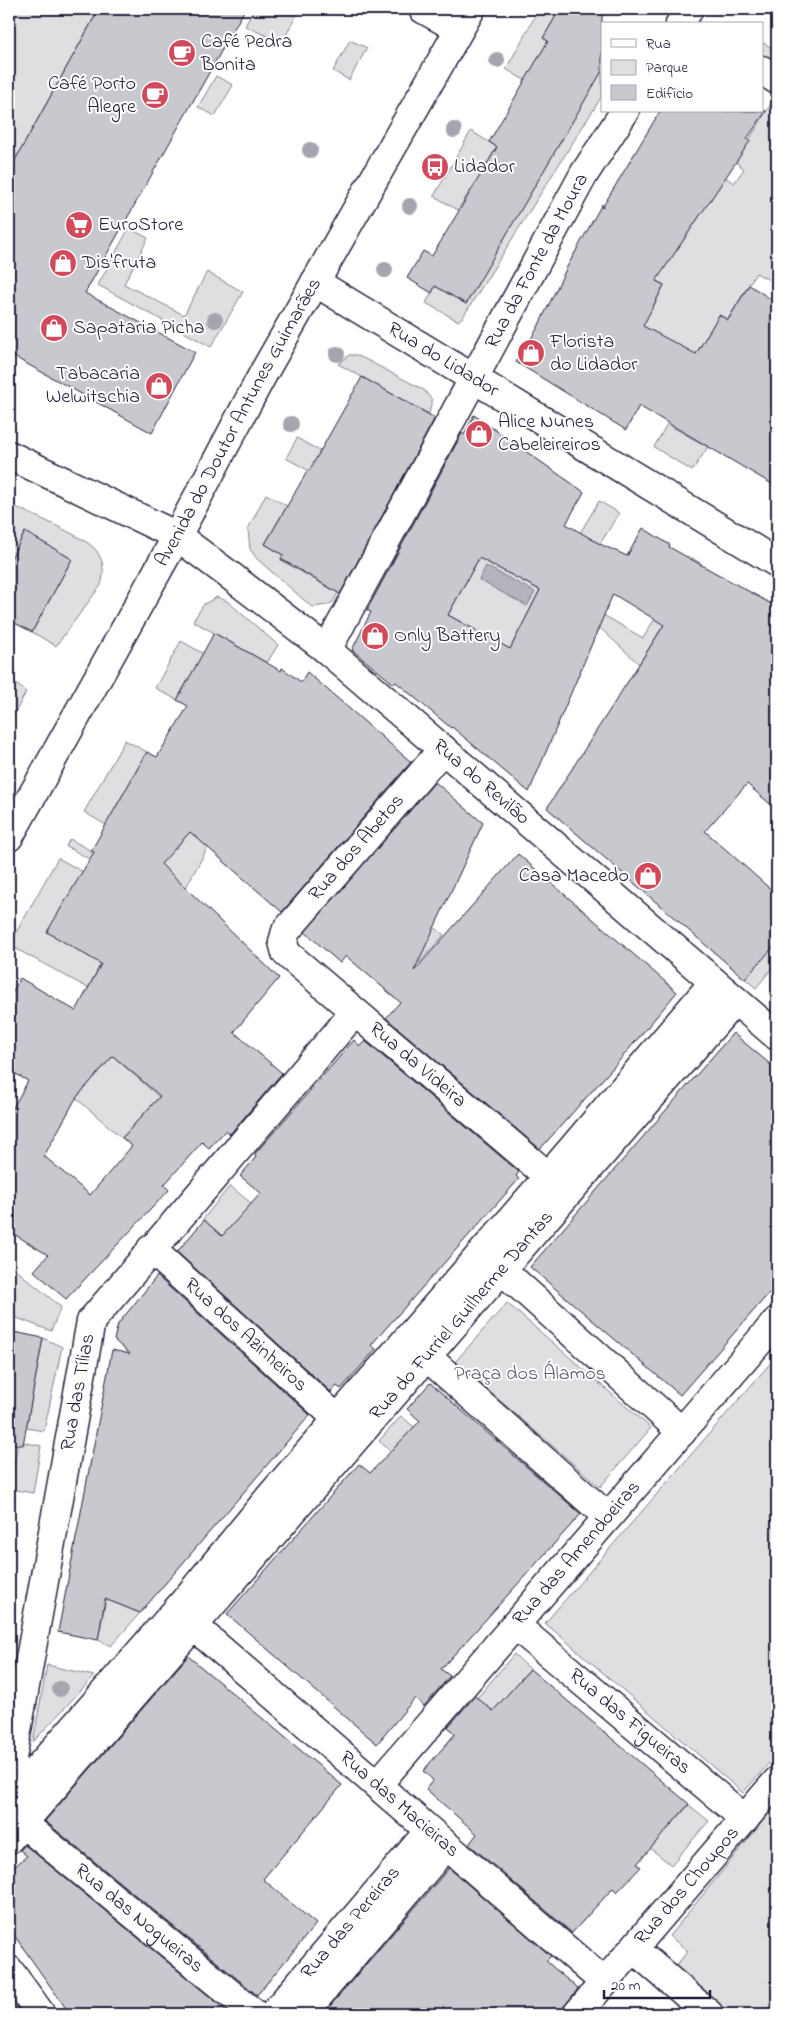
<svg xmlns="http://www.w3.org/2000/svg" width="786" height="2023" font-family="'Indie Flower',sans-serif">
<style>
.green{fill:#dfdfe2;stroke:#80808e}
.water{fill:#b4b4bc;stroke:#7a7a88}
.building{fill:#c8c8cf;stroke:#22223b;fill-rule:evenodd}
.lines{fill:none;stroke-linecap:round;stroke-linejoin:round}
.minor-casing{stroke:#22223b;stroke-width:31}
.tertiary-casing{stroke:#22223b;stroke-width:31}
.secondary-casing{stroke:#22223b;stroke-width:31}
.minor{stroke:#fff;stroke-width:28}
.tertiary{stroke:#fff;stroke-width:28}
.secondary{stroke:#fff;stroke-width:28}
.tree{fill:#a5a5af}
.labels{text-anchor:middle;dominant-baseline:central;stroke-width:4;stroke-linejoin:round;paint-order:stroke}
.poi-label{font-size:20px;fill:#22223b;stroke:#fff;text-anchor:start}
.street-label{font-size:20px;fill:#22223b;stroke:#fff}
.park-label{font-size:20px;fill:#5b5b6d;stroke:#fff}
</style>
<rect width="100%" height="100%" fill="#fff"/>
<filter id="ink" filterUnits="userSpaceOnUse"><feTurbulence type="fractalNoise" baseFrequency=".02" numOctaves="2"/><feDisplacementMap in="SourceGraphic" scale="10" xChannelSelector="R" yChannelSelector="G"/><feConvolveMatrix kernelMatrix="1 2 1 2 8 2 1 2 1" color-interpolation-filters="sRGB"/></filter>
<g filter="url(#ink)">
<path class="green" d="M9,9H99L9,171Z
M254,9H292L298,12L282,43L245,26Z
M539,9H547L557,15L543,38L602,73V96L463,317L458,321L426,303L435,286L466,304L515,217L469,192L458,210L434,196L471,131L497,147L490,159L531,84L506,69Z
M350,40L367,48L349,80L333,71Z
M762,42L777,51V68L762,59Z
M216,76L233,85L215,116L198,107Z
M776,95L777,271L771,281L756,273L728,319L719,315L696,354L543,317L631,296L653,307L664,285L644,274L678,248L725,177L734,183L744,169L736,162Z
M129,228L148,238L124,284L184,315L207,272L243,292L211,347L98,285Z
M349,355H356L365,359L424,390L432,400L429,414L338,364Z
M667,424L708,447L692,471L654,447Z
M297,438L389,491L379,510L286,458Z
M266,494L287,506L265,544L283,555L281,560L338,593L333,602L327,605L312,607L257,559L250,549L248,529Z
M599,501L619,513L600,544L580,533Z
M9,504C26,512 85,537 95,549C104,560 105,572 101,585L56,646L32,632L72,559L25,532L9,562Z
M479,558L540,590L510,649L448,615Z
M692,558L702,564L639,664L557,588L643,638Z
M217,597L227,601L278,645L267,663L193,621L204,604Z
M181,641L204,654L177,700L155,688Z
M9,678L26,692L9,724Z
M125,740L147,752L106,825L84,812Z
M170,815L213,838L179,900L141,888L66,846L70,839L135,875Z
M58,858L83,872L110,948L88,988L9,945Z
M777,895V962L756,988L722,959Z
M419,915L444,935L419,963L390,940Z
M113,1056L159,1097L122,1138L76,1098Z
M230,1186L252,1204L240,1252L203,1219Z
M9,1264L61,1307L51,1331L9,1315Z
M507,1303L651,1428L600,1487L455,1362Z
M43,1338L62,1347L44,1431L26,1428Z
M774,1359L777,1362V1754L743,1793L545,1623Z
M401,1416L425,1436L404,1462L379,1441Z
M18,1441L41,1446L33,1493L10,1489Z
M106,1599L140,1613L111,1646L98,1640Z
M514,1654L530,1669L509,1693L502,1718L477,1698Z
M47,1665L94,1676L33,1742Z
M629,1802L665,1832L689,1805L709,1821L671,1865L650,1848Z
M777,1804V2014H730L675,1967L688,1951L669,1936Z"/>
<path class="water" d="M486,566L535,592L527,606L479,580Z"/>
<path class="building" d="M99,9H245L85,293L195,352L152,433L9,354V171Z
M560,9H602V71L466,304L435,286L432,293L407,278L423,251L432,256L497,147L489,142L548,41L543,38Z
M660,111H766L747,139L750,141L736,162L656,281L664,285L643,326L696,354L719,315L728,320L749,285L777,303V487L639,406L626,430L516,362L537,329L567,267L602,204V208Z
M362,377L435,418L340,594L281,559L283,555L265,544L308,470L309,471Z
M474,415L584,492L566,524L600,544L627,556L643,528L670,545L669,547L777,607V810L747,784L705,831L777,895V943L745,979L547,808L664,625L613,594L529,792L452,727L451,728L396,682L394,684L352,650L371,612L367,610L462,433L464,435ZM479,558L540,590L510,649L448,615Z
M25,532L72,559L32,632L9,620V562Z
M214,633L281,671L282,668L301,682L307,672L411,762L282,912L190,832L161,864L279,978L234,1032L282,1073L230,1134L226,1130L209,1148L202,1142L164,1185L169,1190L66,1299L34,1271L48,1255L9,1231V1115L28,1081L9,1070V999L20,978L76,1011L101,964L47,932L94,852L91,851L147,752L157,757L188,706L177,700ZM113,1056L160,1096L122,1138L132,1146L90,1195L44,1156L76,1098Z
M435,782L483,823L414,971L518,854L677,992L619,1061L540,1149L386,1018L400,1002L346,956L340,963L305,932Z
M733,1033L777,1070V1284L680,1395L530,1267Z
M354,1040L360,1046L365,1041L519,1172L516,1176L519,1179L371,1345L376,1349L341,1389L337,1386L331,1392L177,1252L204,1220L222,1236L261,1193L240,1176L256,1157L254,1155Z
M157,1276L310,1415L140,1613L105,1599L98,1640L58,1632L112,1350L130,1354L114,1340L118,1324Z
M9,1331L43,1338L23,1445L9,1444Z
M430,1383L581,1514L441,1669L450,1676L424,1706L415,1698L377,1744L227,1614L359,1464L370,1473L420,1421L407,1409Z
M188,1656L342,1785L263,1879L316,1924L257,1995L45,1821Z
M530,1669L689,1804L637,1864L641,1867L617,1892L613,1888L572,1933L469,1844L477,1834L426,1789L433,1780L423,1771L455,1734L448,1727L475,1696L493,1711Z
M25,1845L231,2014H70L9,1928V1871L27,1856L20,1850Z
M449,1868L551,1956L546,1961L578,1989L558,2014H323Z"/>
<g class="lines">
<g class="minor-casing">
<g id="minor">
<path d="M423,9L459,29"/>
<path d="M762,70L777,80"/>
<path id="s1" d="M443,749L286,931L283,942L286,953L562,1188"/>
<path id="s2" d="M151,1249L353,1433"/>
<path d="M502,1270L682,1432"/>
<path d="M427,1357L608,1517"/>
<path id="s3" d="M181,1615L604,1982"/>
<path id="s4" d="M515,1625L745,1819"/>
<path id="s5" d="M9,1775L91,1321L354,1013"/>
<path id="s6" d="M377,1785L777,1321"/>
<path d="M9,1801L182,1604L268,1499L548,1177L714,982"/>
<path id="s7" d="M9,1812L255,2014"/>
<path id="s8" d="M9,1839L735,1000"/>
<path d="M635,1950L709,2014"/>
<path d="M9,1970L41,2014"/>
<path id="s9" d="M273,2014L429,1831"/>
<path d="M303,2014L446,1846"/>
<path id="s10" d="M577,2014L777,1781"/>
</g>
</g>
<g class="tertiary-casing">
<g id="tertiary">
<path d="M680,24L689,9"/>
<path id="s11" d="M9,455L177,536L232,577L327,650L777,1036"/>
<path id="s12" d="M327,650L584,174L625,111"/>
</g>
</g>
<g class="secondary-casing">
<g id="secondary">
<path id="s13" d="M315,282L777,563"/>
<path id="s14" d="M9,837L177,536L264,372L471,9"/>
</g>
</g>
<use href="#minor" class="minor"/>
<use href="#tertiary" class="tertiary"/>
<use href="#secondary" class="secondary"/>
</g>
<g class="tree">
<circle cx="497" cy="60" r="8"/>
<circle cx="454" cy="130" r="8"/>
<circle cx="310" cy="150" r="8"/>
<circle cx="410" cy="206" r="8"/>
<circle cx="385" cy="270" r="8"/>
<circle cx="215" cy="320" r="8"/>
<circle cx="337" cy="354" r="8"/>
<circle cx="291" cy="424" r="8"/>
<circle cx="60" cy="1689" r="8"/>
</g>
</g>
<defs>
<g id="cafe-disc" transform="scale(1.4375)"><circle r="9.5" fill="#d1495b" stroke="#fff"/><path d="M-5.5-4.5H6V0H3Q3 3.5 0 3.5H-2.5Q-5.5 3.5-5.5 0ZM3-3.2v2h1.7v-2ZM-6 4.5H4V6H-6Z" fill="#fff"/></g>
<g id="bus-disc" transform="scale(1.4375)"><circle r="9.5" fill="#d1495b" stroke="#fff"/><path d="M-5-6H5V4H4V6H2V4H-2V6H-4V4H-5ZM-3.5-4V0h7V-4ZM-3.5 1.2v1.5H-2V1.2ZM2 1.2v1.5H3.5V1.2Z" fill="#fff"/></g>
<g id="supermarket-disc" transform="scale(1.4375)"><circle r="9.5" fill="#d1495b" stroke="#fff"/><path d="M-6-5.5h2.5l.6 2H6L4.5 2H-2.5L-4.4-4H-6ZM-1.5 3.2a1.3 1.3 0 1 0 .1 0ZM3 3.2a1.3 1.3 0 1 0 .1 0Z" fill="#fff"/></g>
<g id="shop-disc" transform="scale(1.4375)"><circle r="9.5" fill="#d1495b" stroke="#fff"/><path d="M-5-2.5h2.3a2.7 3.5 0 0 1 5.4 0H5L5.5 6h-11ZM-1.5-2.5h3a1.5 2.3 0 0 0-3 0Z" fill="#fff"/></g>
</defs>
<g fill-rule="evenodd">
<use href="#cafe-disc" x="182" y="53"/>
<use href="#cafe-disc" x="155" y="95"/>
<use href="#bus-disc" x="435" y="167"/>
<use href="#supermarket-disc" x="79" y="225"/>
<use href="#shop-disc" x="63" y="263"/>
<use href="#shop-disc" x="54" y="328"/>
<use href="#shop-disc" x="531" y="353"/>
<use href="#shop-disc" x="159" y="386"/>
<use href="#shop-disc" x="479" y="434"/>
<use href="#shop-disc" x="375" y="636"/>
<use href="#shop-disc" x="648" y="876"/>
</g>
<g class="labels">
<g class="poi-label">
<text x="201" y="42">Café Pedra<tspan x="201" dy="23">Bonita</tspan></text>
<text x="136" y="84" text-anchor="end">Café Porto<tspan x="136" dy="23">Alegre</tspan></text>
<text x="454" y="167">Lidador</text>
<text x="98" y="225">EuroStore</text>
<text x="82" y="263">Dis'fruta</text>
<text x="73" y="328">Sapataria Picha</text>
<text x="550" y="342">Florista<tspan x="550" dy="23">do Lidador</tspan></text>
<text x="140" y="374" text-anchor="end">Tabacaria<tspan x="140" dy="23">Welwitschia</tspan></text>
<text x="498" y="422">Alice Nunes<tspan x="498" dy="23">Cabeleireiros</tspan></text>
<text x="394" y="636">Only Battery</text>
<text x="629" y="876" text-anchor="end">Casa Macedo</text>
</g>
<g class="street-label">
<text stroke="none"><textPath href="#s12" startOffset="442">Rua da Fonte da Moura</textPath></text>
<text stroke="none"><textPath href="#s13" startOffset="150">Rua do Lidador</textPath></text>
<text stroke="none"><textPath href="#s14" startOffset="474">Avenida do Doutor Antunes Guimarães</textPath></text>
<text stroke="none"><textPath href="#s11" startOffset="578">Rua do Revilão</textPath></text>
<text transform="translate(357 848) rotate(-49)">Rua dos Abetos</text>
<text stroke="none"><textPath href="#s1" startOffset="436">Rua da Videira</textPath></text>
<text stroke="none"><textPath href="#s8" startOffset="692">Rua do Furriel Guilherme Dantas</textPath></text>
<text stroke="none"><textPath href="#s2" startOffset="128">Rua dos Azinheiros</textPath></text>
<text stroke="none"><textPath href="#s5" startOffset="389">Rua das Tílias</textPath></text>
<text stroke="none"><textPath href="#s6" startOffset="306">Rua das Amendoeiras</textPath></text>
<text stroke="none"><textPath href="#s4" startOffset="150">Rua das Figueiras</textPath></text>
<text stroke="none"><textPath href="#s3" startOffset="289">Rua das Macieiras</textPath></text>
<text stroke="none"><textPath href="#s10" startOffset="169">Rua dos Choupos</textPath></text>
<text stroke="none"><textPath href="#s7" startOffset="168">Rua das Nogueiras</textPath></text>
<text stroke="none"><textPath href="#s9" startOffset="120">Rua das Pereiras</textPath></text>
</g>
<g class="park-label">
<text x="530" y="1374">Praça dos Álamos</text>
</g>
</g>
<rect width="786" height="2023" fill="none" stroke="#fff" stroke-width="30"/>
<rect x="15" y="15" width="756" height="1993" fill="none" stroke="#22223b" stroke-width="2" filter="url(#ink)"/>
<rect x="601" y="22" width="162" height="90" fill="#ffffff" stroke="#a7a7b1"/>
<rect x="611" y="39" width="25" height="8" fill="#ffffff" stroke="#a7a7b1"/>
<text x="646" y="48" font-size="15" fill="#22223b">Rua</text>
<rect x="611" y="60" width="25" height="15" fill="#dfdfe2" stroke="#a7a7b1"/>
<text x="646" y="72" font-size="15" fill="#22223b">Parque</text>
<rect x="611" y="85" width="25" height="15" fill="#c8c8cf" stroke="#a7a7b1"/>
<text x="646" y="98" font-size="15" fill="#22223b">Edifício</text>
<path d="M604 1990v8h106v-8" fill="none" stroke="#22223b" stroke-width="2.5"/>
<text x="611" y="1990" font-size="15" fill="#22223b" stroke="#ffffff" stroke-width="4" paint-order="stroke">20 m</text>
</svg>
